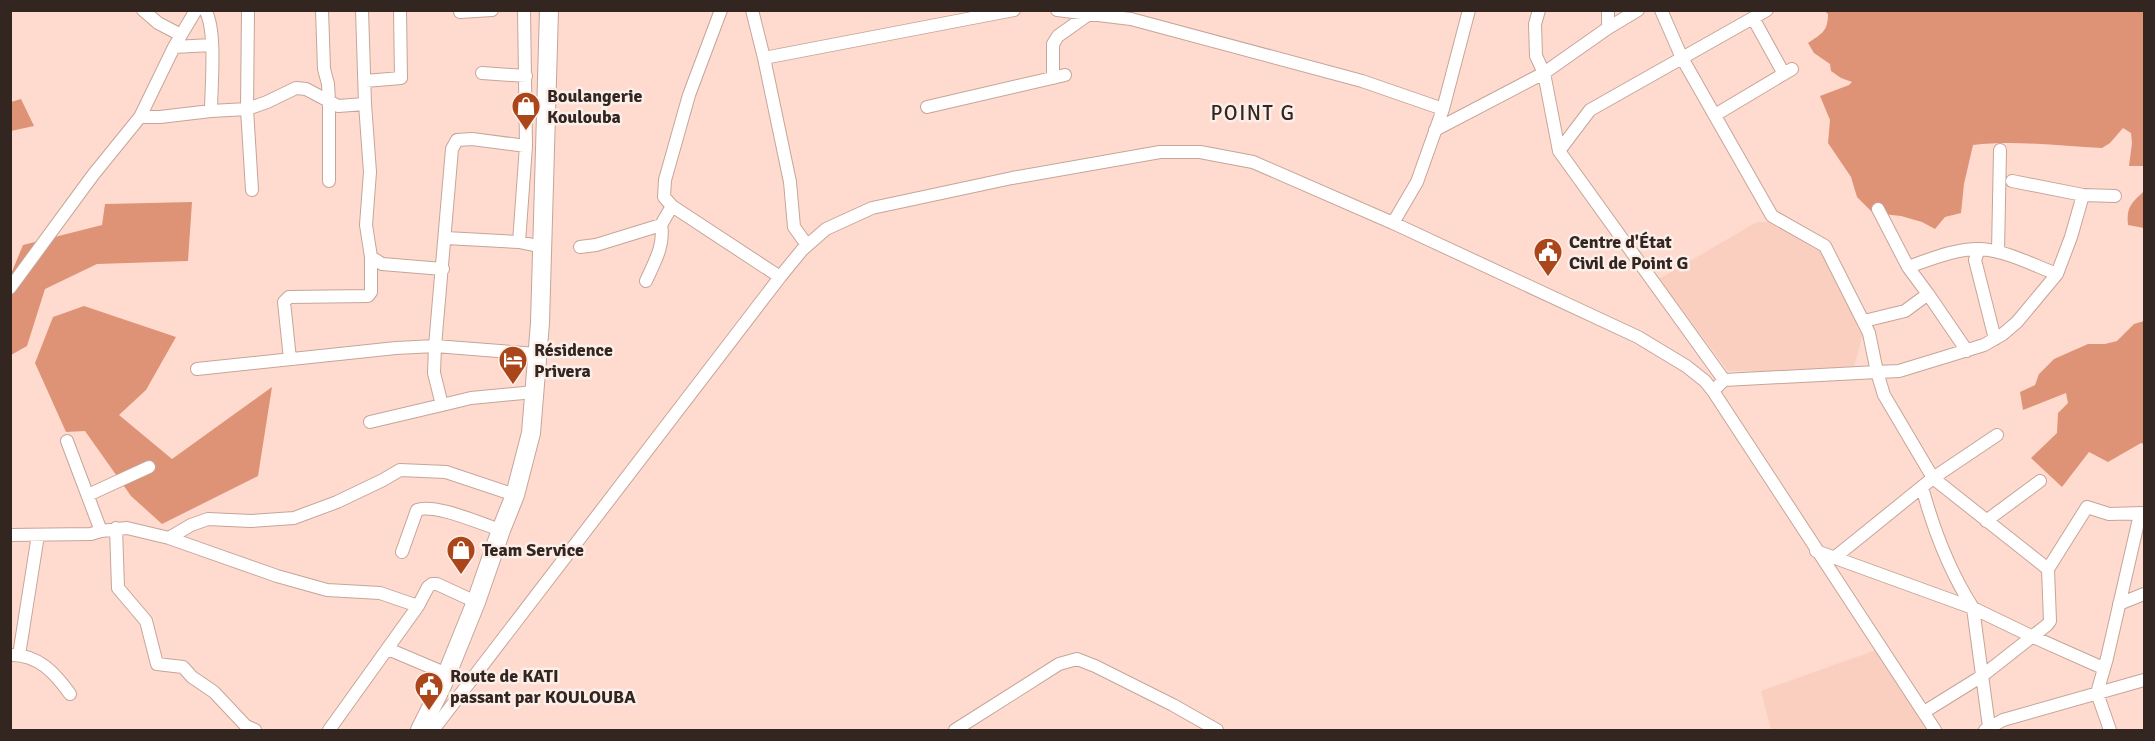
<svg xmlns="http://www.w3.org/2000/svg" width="2155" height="741" font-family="Signika,sans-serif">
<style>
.built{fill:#facfbf}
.forest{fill:#de9377}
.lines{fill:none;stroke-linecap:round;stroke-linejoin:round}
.minor-casing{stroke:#c6a599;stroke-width:14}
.highway-casing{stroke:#c6a599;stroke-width:20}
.minor{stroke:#fff;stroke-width:12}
.highway{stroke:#fff;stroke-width:18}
.labels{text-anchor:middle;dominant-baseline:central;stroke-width:5;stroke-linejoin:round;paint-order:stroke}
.poi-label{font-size:18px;font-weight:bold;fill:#332621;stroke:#fceee8;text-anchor:start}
.quarter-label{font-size:21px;letter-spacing:1.5px;fill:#332621;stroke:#fceee8}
</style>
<rect width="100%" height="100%" fill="#fedbce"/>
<path class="built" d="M1757,222H1776L1820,246L1864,330L1853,371H1728L1659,279Z
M1876,650L1929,730H1771L1761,691Z"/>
<path class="forest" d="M1825,11H2144V166H2129L2132,143L2131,133L2123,128L2110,143L2102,148C2059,146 2016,140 1973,145L1964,184L1961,213L1945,217L1935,229L1922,222L1901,216L1873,213L1857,197L1851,177L1828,143L1830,120L1820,96L1849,85L1852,82L1841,78L1831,71L1830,64L1814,53L1808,43C1821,34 1828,32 1828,14Z
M21,99L34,126L11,131V102Z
M2144,191V228L2128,225C2126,206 2132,203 2144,191Z
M192,202L188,261L97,264L45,289L27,346L11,355V274L23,245L102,225L105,204Z
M84,306L176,337L146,390L119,415L172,459L272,387L258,476L162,524L131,496L85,431L66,432L35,363L53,317Z
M2144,321V444L2141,443L2108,462L2089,452L2062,487L2031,458L2057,433L2058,413L2068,403L2066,393L2023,410L2020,392L2035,385L2039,374L2054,359L2088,344H2105L2117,341L2134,324Z"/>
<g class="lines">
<g class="minor-casing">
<path id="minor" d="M143,10L158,23L181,35
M205,10C217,29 211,87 211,111
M248,10L247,109L252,190
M322,10L324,69L328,84L329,102V181
M362,10L365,104L370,172L366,225L371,257L382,264L443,269
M721,10L689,95L665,180L664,197L672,206L780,277
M752,10L764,58L790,182L794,227L807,245
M1057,10L1131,19L1362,81L1443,109
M1539,10L1535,24L1536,56L1544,73L1559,151L1724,380
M1608,10V28
M1661,10L1682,58L1772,216L1825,246L1869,333L1877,372L1899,371L1984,345L2003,334L2017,322L2057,274L2071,237L2083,195
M460,12L492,10
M1753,18L1784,74
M174,47L212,45
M764,58L1014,10
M482,73L526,76
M1053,78V44L1058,36L1089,14
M365,81L401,78L400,10
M927,107L1065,75
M1715,115L1792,69
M140,117H160L211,111L247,109L267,102L296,88L306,89L338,106L365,104
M1435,130L1544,73L1608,28L1638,10
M526,146L472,139L457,140L452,149L435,346L434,373L442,405L471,398L534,392
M1559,151L1590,110L1767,10
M2012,181L2083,195L2115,196
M1878,209L1908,267L1928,294
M1393,223L1417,182L1443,109L1469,10
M446,238L519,242L543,247
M519,242L526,146L524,10
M580,247L596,245L661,225
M1979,249L1975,260L1995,339
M1998,252L2000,150
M1908,267C1931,259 1957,248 1981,249C2007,251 2033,265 2057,274
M646,281C654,263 665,245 661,225L672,206
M10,288L93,175L140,117L174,47L196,10
M1864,321L1905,311L1928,294L1967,351
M290,359L284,302L289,297L368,296L371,292V257
M197,369L396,348L435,346L537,354
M1713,391L1724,380L1877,372L1884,395L1933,478L2048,569L2050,621L2047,625L1982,676L1924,712
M370,422L442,405
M67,441L101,531L127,528L169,538L277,576L327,590L380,593L418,606
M1922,487C1933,528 1950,572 1973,608L1989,727
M88,495L149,467
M1986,521L2040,481
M116,528L118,588L146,621L157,664L183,667L192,677L214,692L246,726L255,730
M10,535L91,534L101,531
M169,538L191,525L208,519L251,521L294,518L337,502L383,480L400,470L446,472L515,495
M1816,551L1973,608L2031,636L2103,668
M402,552L417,510C435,503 481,524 501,530
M1834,558L1933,478L1997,435
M2048,569L2087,507L2109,514L2144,513
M2119,604L2144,594
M388,649L447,674
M10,655C38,654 55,673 70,694
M19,655L38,535
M329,730L418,606L428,587L432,584H437L476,602
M433,730L780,277L802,250L826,229L872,208L1012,178L1160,152H1200L1253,162L1393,223L1638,337L1686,366L1705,381L1713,391L1935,730
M955,730L1059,664L1077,659L1095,666L1173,705L1217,730
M1985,730L2003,720L2144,680
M2110,730L2097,693L2107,658L2140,514"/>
</g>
<g class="highway-casing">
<path id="highway" d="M420,730L442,686L476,602L501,530L515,495L531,433L540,323L549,10"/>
</g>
<use href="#minor" class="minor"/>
<use href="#highway" class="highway"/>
</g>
<defs>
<g id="shop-pin" transform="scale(1.5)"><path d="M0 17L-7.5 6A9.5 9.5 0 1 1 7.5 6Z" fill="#ab461a" stroke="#fceee8"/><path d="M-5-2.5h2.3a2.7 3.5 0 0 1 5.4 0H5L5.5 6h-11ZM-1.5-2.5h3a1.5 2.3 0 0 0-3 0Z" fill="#fff"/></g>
<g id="civic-pin" transform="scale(1.5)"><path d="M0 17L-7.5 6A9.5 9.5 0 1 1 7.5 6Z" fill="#ab461a" stroke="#fceee8"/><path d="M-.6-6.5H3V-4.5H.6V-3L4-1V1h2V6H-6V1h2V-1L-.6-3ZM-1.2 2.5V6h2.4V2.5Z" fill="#fff"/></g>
<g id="hotel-pin" transform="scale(1.5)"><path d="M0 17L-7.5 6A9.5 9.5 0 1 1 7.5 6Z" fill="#ab461a" stroke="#fceee8"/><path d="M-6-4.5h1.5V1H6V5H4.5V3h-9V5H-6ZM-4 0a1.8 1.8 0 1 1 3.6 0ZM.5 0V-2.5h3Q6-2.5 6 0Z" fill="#fff"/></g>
</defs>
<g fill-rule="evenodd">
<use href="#shop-pin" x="526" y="106"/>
<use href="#civic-pin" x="1548" y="252"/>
<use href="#hotel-pin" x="513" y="360"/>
<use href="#shop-pin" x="461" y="550"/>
<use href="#civic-pin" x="429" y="686"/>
</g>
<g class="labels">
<g class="poi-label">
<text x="547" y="96">Boulangerie<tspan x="547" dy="21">Koulouba</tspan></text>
<text x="1569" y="242">Centre d'État<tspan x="1569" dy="21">Civil de Point G</tspan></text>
<text x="534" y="350">Résidence<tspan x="534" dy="21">Privera</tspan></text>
<text x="482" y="550">Team Service</text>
<text x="450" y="676">Route de KATI<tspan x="450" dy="21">passant par KOULOUBA</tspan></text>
</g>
<g class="quarter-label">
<text x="1253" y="113">POINT G</text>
</g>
</g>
<rect width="2155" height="741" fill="none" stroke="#332621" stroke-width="24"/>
</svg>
